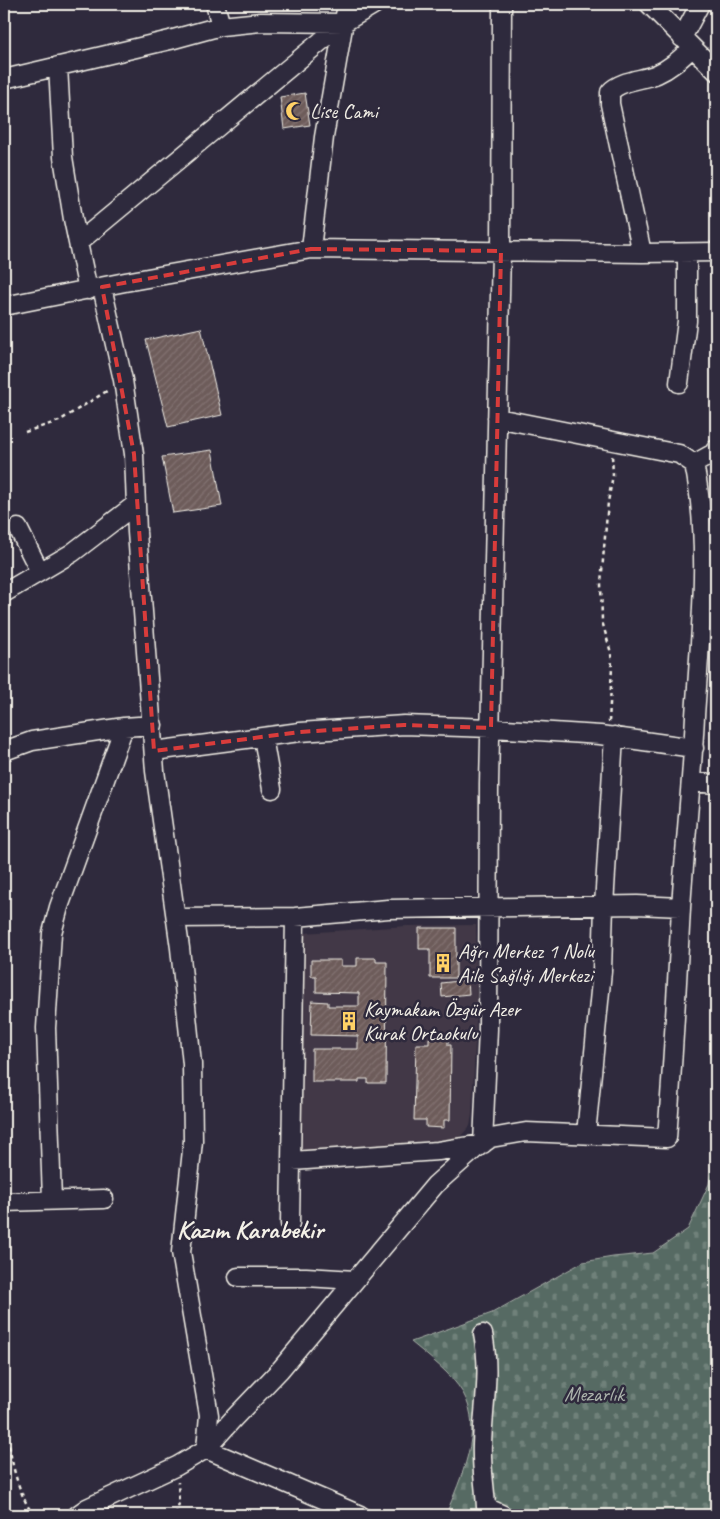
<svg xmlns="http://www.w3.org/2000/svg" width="720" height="1519" font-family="Caveat,sans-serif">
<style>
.built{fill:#423946}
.cemetery{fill:url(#cemetery-stones);stroke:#a6aea6}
.building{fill:url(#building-hatch);stroke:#f4f1e8}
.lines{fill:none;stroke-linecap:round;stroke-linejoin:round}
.minor-casing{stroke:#f4f1e8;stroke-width:21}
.path{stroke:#f4f1e8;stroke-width:2.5;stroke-dasharray:4 4;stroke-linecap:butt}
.minor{stroke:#2f2a3d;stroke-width:18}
.marked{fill:none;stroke:#d93c3b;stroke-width:4;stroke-dasharray:10 6;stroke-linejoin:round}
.labels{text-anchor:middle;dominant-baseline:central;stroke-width:5;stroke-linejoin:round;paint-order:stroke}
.poi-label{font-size:21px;fill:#f4f1e8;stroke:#2f2a3d;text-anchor:start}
.park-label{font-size:21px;fill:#adb5ad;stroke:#2f2a3d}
.district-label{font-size:26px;font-weight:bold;fill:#f4f1e8;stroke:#2f2a3d}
</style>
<defs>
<pattern id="cemetery-stones" width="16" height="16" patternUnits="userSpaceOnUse" patternTransform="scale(1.25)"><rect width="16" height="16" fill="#576b64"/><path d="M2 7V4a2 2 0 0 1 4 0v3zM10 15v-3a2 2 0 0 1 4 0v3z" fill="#70817a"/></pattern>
<pattern id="building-hatch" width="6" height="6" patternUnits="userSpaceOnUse" patternTransform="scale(1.25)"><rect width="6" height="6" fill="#6d5b5a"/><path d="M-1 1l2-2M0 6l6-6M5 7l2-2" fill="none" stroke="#827372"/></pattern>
</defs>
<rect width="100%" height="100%" fill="#2f2a3d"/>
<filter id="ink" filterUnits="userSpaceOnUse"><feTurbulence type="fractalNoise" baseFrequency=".02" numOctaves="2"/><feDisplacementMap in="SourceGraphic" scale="10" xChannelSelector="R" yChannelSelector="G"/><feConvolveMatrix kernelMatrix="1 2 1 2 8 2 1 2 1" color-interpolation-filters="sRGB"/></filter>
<g filter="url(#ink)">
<path class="built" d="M476,925L477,1000L472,1114L470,1126L451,1146L299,1154L304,933L407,926Z"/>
<path class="cemetery" d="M716,1131V1515H446C460,1478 485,1431 463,1393C451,1373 429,1357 411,1342L492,1313L583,1262L613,1257L653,1253L688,1229L709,1184Z"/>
<path class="building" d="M305,93L310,125L284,129L280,97Z
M201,328L222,415L168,427L146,340Z
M212,450L222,506L173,513L162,457Z
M419,928H456V978H430V949H419Z
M357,958H376V962H387L386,1083H368V1079H359V1082H312V1049H358V1036L311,1035L312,1001L328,1002V1006H359V993L316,992V976H311V960H341V966H357Z
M468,980L469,994L442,997L441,983Z
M429,1038L448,1039V1045H451L450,1120H444V1128L426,1127V1120H414L416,1044H429Z"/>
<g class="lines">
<g class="minor-casing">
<path id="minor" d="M215,4L221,26
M649,4L716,71
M682,38L700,4
M58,66L63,157L73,219L88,290
M4,79L170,40L221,26L261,22L343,23
M79,242L343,23L375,4
M311,249L324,137L347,4
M642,253L610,104V92C621,80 643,80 657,74C671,68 681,58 692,48
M102,287L123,380L134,454L137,532L155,771L180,948L192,1064L193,1141L181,1252L209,1415L206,1449L360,1515
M4,306L125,282L311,249L642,253L716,252
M679,383L687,321V253
M694,464L714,453L716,449
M18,528L40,572
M4,593L72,553L136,504
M263,737L272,789
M4,751L32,741L124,727L153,725
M154,751L300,732L404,725L491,728L600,735L694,748
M692,782L716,784
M176,918L295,917L388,909L637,905L681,907
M586,1134L602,971L604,906L614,736
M292,1161L438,1151L483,1144L488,1029L489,784L501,251L502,4
M52,1200L46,1028L52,933L59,907L124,727
M4,1202L104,1199
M290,1224L295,917
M238,1277H306L355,1280
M483,1334C491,1373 483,1407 482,1445C481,1466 485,1487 486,1507L503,1515
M77,1515L87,1508L177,1466L206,1449L234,1418L280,1370L435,1185L474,1150L491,1138L526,1132L667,1138C673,1061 677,985 681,908C685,844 692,780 695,716C700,636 711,544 694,464L679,454L497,418"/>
</g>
<path class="path" d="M25,432L59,421L110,389
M609,722L612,667L611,653L602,621L601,583L608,502L613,475L612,455
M4,1414C10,1450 13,1484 33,1515
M176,1515L179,1503L178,1482"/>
<use href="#minor" class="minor"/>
</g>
</g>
<path class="marked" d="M311,249L501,251L491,728L404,725L300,732L154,751L134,454L102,287Z"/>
<defs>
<g id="mosque-bare" transform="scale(1.5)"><path d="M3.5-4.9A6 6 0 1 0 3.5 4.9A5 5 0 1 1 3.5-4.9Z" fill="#ffd166" stroke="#2f2a3d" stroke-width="2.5" paint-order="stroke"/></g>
<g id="building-bare" transform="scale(1.5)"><path d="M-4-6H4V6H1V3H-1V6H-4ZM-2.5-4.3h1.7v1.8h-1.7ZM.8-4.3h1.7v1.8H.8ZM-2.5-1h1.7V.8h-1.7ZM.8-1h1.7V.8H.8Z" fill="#ffd166" stroke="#2f2a3d" stroke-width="2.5" paint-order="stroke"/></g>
</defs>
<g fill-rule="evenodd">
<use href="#mosque-bare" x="295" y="111"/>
<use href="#building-bare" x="443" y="963"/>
<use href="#building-bare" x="349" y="1021"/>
</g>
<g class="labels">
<g class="poi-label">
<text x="310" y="111">Lise Cami</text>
<text x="458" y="951">Ağrı Merkez 1 Nolu<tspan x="458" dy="24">Aile Sağlığı Merkezi</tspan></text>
<text x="364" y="1009">Kaymakam Özgür Azer<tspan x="364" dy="24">Kurak Ortaokulu</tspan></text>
</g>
<g class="park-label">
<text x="594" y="1394">Mezarlık</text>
</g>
<g class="district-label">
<text x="250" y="1229">Kazım Karabekir</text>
</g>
</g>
<rect width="720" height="1519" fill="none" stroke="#2f2a3d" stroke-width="20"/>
<rect x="10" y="10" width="700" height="1499" fill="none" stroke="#f4f1e8" stroke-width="2" filter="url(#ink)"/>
</svg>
